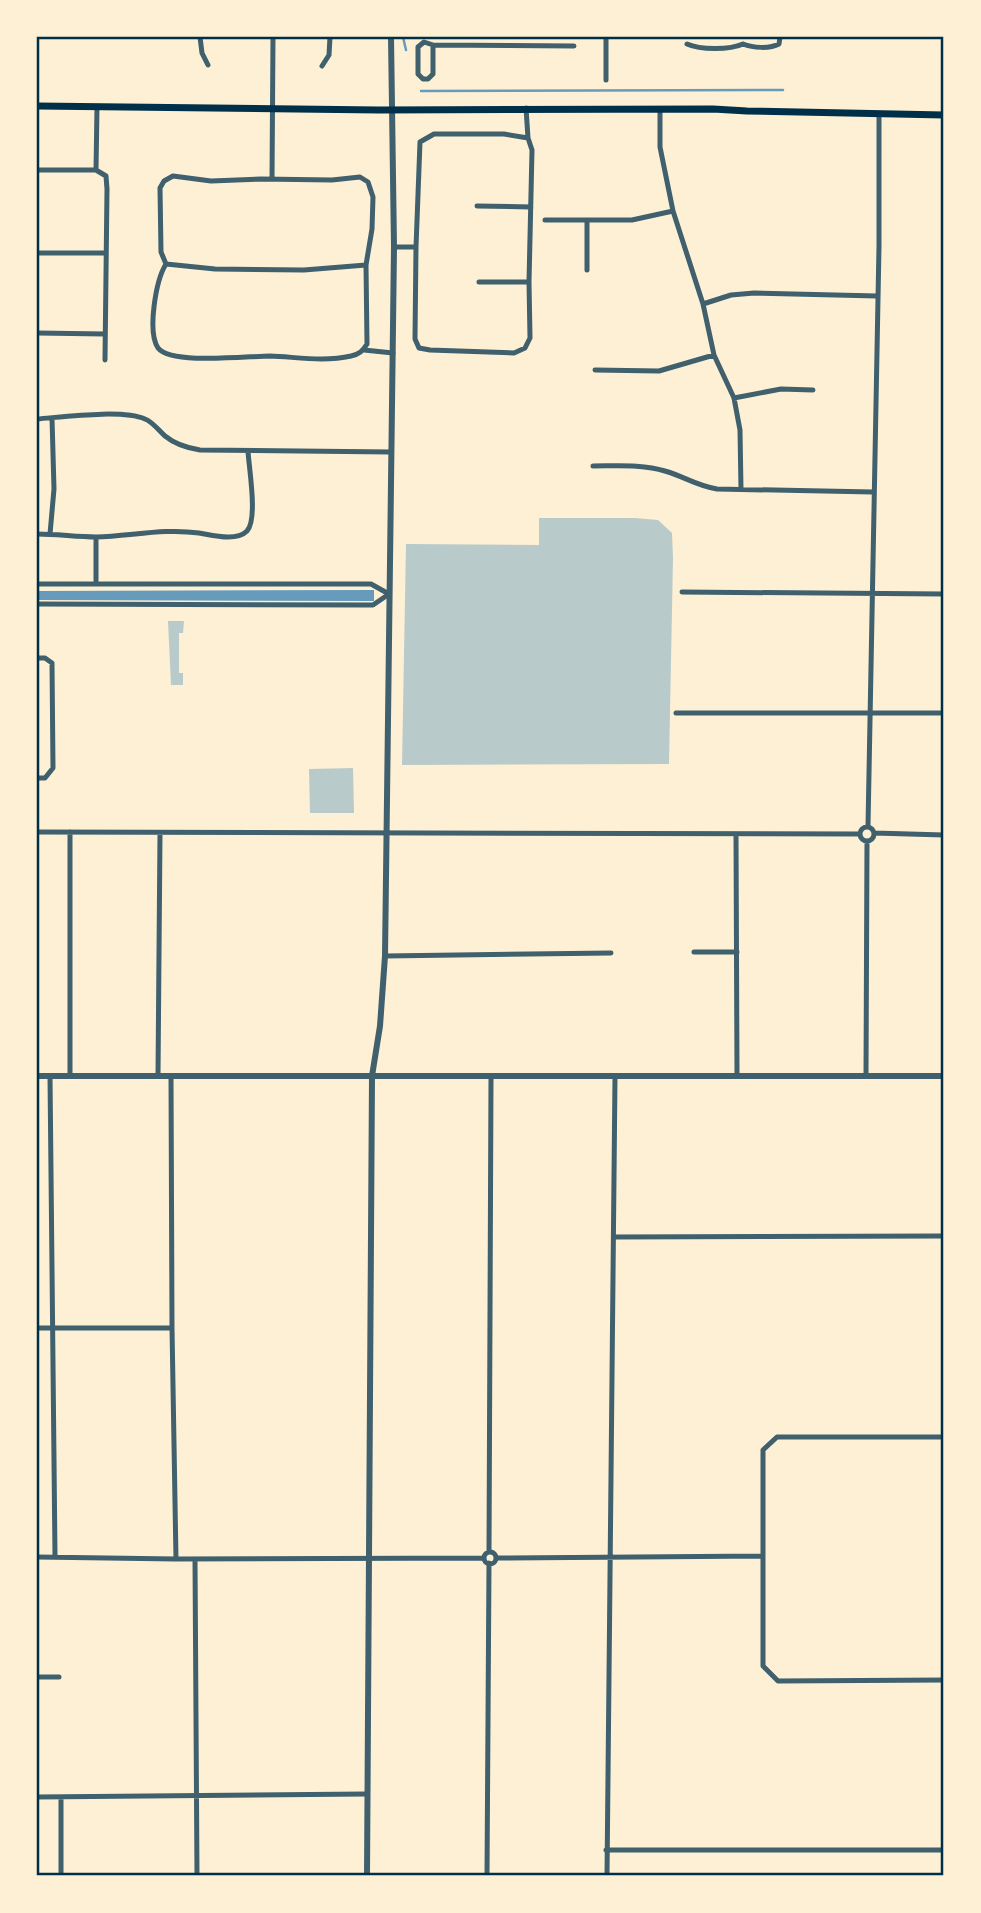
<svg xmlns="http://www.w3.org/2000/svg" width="981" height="1913" font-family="'IBM Plex Sans',sans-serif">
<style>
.green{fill:#b9caca}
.water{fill:#669bbc}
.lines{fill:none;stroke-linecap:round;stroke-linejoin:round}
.stream{stroke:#669bbc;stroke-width:2.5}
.minor{stroke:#3f606c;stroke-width:5}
.tertiary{stroke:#3f606c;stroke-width:6}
.secondary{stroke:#003049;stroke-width:7}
.neatline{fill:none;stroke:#003049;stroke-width:2.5}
</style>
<rect width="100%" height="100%" fill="#fdf0d5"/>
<path class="green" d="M539,518H635L658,520L672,533L673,558L669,764L402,765L406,544L539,545Z
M168,621H184L183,633H179V673H183V685H171Z
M353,768L354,813H310L309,769Z"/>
<path class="water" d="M374,590V601L37,600V591Z"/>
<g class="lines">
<path class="stream" d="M403,37L406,50
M421,91L783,90"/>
<path class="minor" d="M200,37L202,53L208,65
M606,37V80
M687,44C700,50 730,50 743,44
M743,44C753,48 770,49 779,44L780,37
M433,45V74L428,79H423L418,74V47L424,42L433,45L574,46
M322,66L329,55L330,37
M526,108L528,138L532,150L529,282L530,338L525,348L514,353L430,350L419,348L415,339L416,247L420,142L434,134H504L528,138
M660,109V147L673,211L703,304L714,355L734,398L740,430L741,489
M37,170H96
M96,170L106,176L107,189L105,360
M96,170L97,107
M173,176L211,181L261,179L332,180L360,177L368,182L373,197L372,229L366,265L367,344C363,351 359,354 351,356C324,362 297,357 270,356C248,356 171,365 158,348C147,331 156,280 166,264L161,252L160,188L164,181Z
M272,179L273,37
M477,206L531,207
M545,220H632L673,211
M587,221V270
M394,247H416
M37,253H106
M166,264L215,269L304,270L366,265
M479,282H529
M703,304L731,295L754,293L877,296
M37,333L105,334
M364,350L393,353
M595,370L659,371L714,355
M734,398L781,389L813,390
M37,419C63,417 122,409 145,419C153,422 159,431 165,436C176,445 187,448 200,450L391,452
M593,466C617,466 643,464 665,471C683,476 697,486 717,489L873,492
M37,534C57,534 77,537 96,537C131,536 165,528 199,533C212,535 236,542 247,531C258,519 249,469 248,451
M50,534L54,489L52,418
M96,537V584
M37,584H371L389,594L373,605L37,604
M682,592L944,594
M37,658H45L52,663L53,768L45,778H37
M676,713H944
M868,826L879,246V115
M860 834a7 7 0 1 1 14 0a7 7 0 1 1-14 0Z
M37,832L860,834
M874,833L944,835
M736,834L737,1076
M694,952H737
M385,956L611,953
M70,1075V832
M50,1076L55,1556
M158,1076L160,833
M171,1076L172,1328L176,1559
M866,1076L867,841
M614,1237L944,1236
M37,1328H172
M944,1437H777L763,1450V1666L778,1681L944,1680
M489,1552L491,1077
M484 1558a6 6 0 1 1 12 0a6 6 0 1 1-12 0Z
M37,1557L176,1559L484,1558
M496,1558L763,1556
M195,1559L197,1876
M37,1677H59
M37,1797L366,1794
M61,1797V1876
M606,1850H944
M487,1876L489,1563
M607,1876L615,1077"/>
<path class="tertiary" d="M37,1076H944
M367,1876L372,1076L380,1026L385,956L394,247L391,37"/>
<path class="secondary" d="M37,106L379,110L713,109L747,111L944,115"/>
</g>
<rect width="981" height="1913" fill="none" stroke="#fdf0d5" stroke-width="77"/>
<rect x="38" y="38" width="904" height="1836" class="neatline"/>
</svg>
